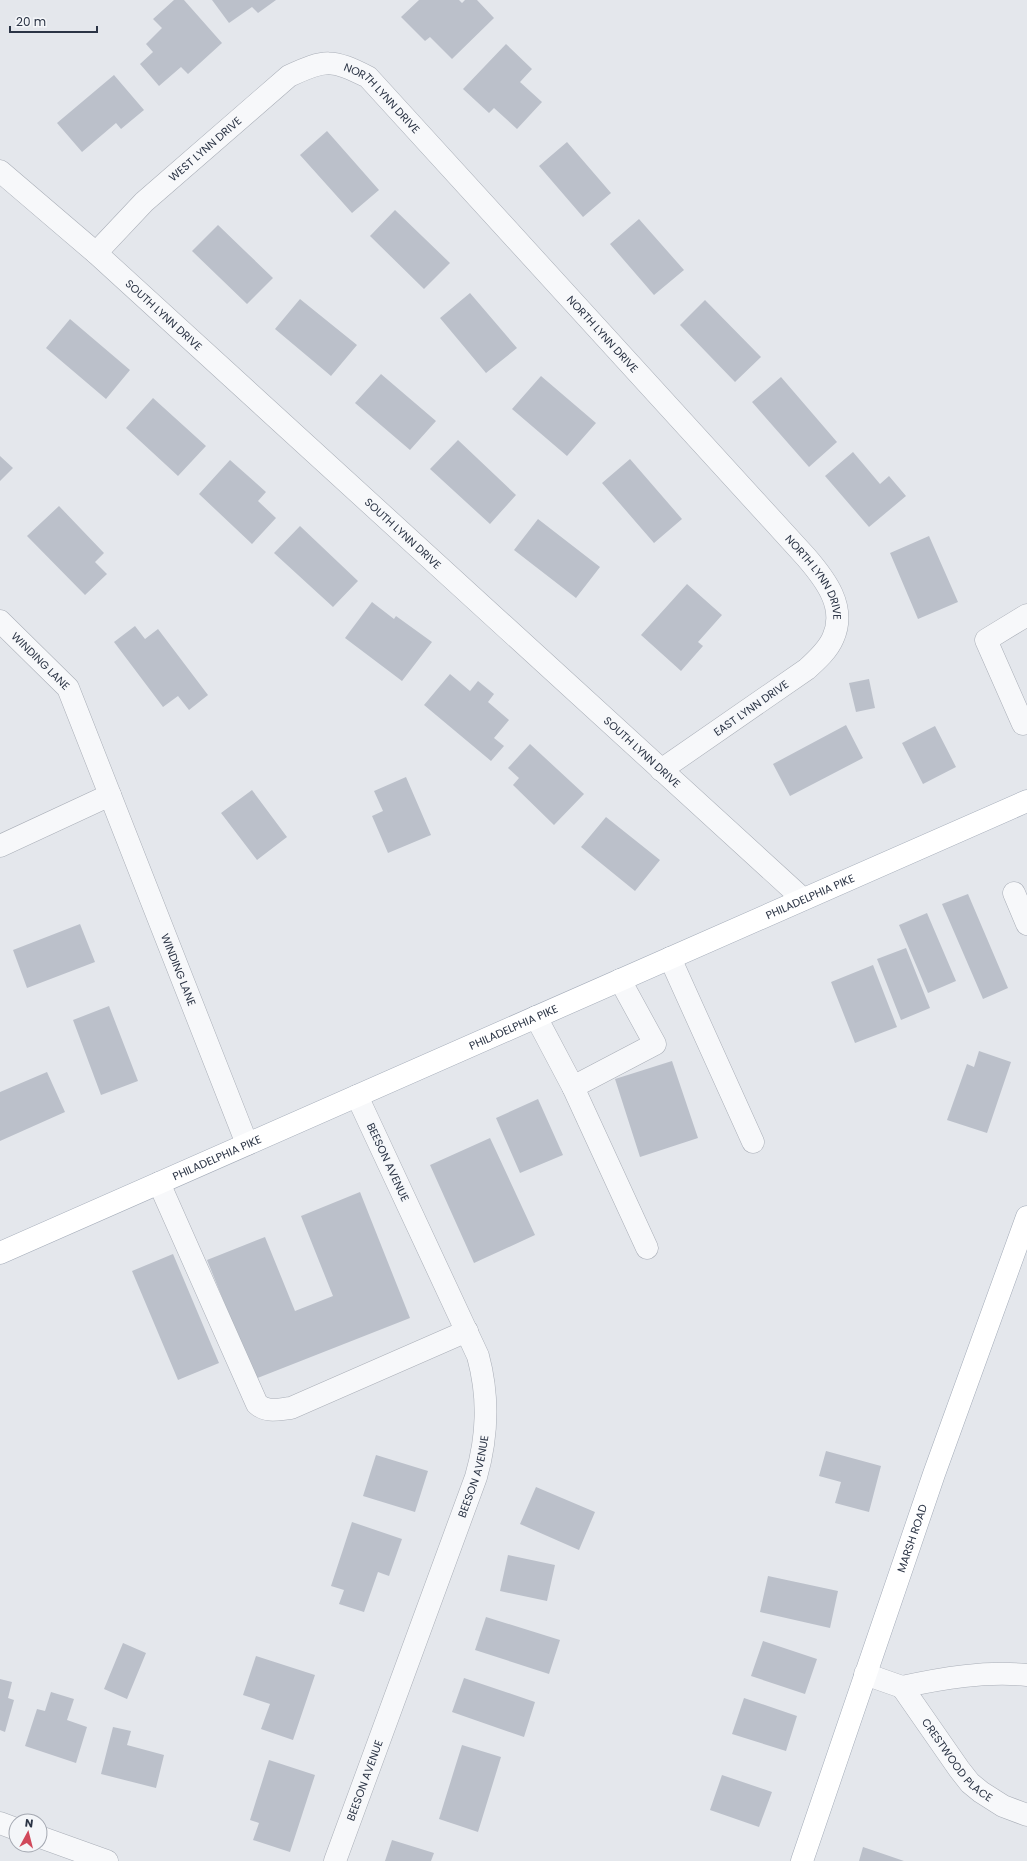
<svg xmlns="http://www.w3.org/2000/svg" width="1027" height="1861" font-family="Poppins,sans-serif">
<style>
.building{fill:#bbc0ca}
.lines{fill:none;stroke-linecap:round;stroke-linejoin:round}
.minor-casing{stroke:#a9aeb7;stroke-width:23}
.major-casing{stroke:#a3abb8;stroke-width:23}
.minor{stroke:#f7f8fa;stroke-width:22}
.major{stroke:#fff;stroke-width:22}
.labels{text-anchor:middle;dominant-baseline:central;stroke-width:3;stroke-linejoin:round;paint-order:stroke}
.street-label{font-size:11px;fill:#2b3445;stroke:#f4f6f9}
</style>
<rect width="100%" height="100%" fill="#e4e7ec"/>
<path class="building" d="M174,0H184L222,43L188,74L181,67L159,86L140,64L153,52L146,44L162,28L153,19Z
M212,0H276L258,13L252,7L229,23Z
M419,0H459L462,3L465,0H477L494,18L452,59L430,37L425,41L401,17Z
M506,44L532,69L520,82L542,102L517,129L494,108L489,113L463,89Z
M114,75L144,110L121,129L116,123L82,152L57,123Z
M327,131L379,190L352,213L300,155Z
M567,142L611,193L583,217L539,166Z
M395,210L450,263L424,289L370,236Z
M639,219L684,270L654,295L610,244Z
M218,225L273,278L247,304L192,251Z
M470,293L517,348L486,373L440,318Z
M300,299L357,345L331,376L275,329Z
M705,300L761,357L735,382L680,325Z
M70,319L130,370L106,399L46,348Z
M381,374L436,421L410,450L355,403Z
M541,376L596,423L567,456L512,409Z
M781,377L837,442L809,467L752,402Z
M153,398L206,446L178,476L126,428Z
M458,440L516,495L490,524L430,469Z
M853,452L880,484L889,476L906,496L869,527L825,476Z
M0,456L13,468L0,481Z
M630,459L682,519L654,543L602,483Z
M230,460L266,492L258,501L276,518L252,544L199,494Z
M59,506L104,553L95,562L107,574L85,595L27,536Z
M538,519L600,567L576,598L514,550Z
M300,526L358,581L333,607L274,553Z
M929,536L958,602L918,619L890,553Z
M687,584L722,615L698,642L703,646L681,671L641,635Z
M372,602L394,619L396,616L432,642L402,681L345,638Z
M135,626L145,639L158,629L208,695L189,710L178,696L163,707L114,642Z
M450,674L470,691L478,681L494,694L488,702L509,720L494,738L504,746L491,761L424,705Z
M869,679L875,708L856,712L849,683Z
M846,725L863,758L790,796L773,764Z
M935,726L956,767L923,784L902,743Z
M530,744L584,794L554,825L513,785L519,778L508,768Z
M406,777L431,835L388,853L372,816L383,811L374,791Z
M252,790L287,837L257,860L221,813Z
M606,817L660,860L635,891L581,847Z
M968,894L1008,988L983,999L942,904Z
M927,913L956,981L928,993L899,925Z
M80,924L95,962L27,988L13,950Z
M906,948L930,1008L901,1020L877,959Z
M873,965L897,1027L855,1043L831,982Z
M109,1006L138,1081L101,1095L73,1020Z
M979,1051L1011,1062L987,1133L947,1120L967,1064L974,1067Z
M672,1061L698,1138L640,1157L615,1079Z
M47,1072L65,1112L0,1141V1092Z
M538,1099L563,1155L520,1173L496,1118Z
M490,1138L535,1235L474,1263L430,1165Z
M360,1192L410,1318L255,1379L207,1260L265,1237L295,1311L333,1296L301,1216Z
M173,1254L219,1363L178,1380L132,1271Z
M826,1451L881,1466L869,1512L835,1503L841,1482L819,1476Z
M376,1455L428,1471L415,1512L363,1496Z
M536,1487L595,1512L579,1550L520,1524Z
M352,1522L402,1539L389,1576L378,1572L364,1612L339,1604L344,1590L331,1586Z
M508,1555L555,1565L547,1601L500,1591Z
M768,1576L838,1591L830,1628L760,1612Z
M486,1617L560,1640L549,1674L475,1650Z
M763,1641L817,1659L805,1694L751,1676Z
M123,1643L146,1653L127,1699L104,1689Z
M256,1656L315,1675L293,1740L261,1729L270,1704L243,1695Z
M464,1678L535,1702L524,1737L452,1712Z
M0,1679L12,1682L8,1698L14,1700L5,1732L0,1730Z
M51,1692L74,1699L67,1720L87,1727L76,1763L25,1746L37,1709L45,1711Z
M744,1698L797,1716L786,1751L732,1734Z
M113,1727L131,1731L127,1745L164,1755L156,1788L101,1774Z
M462,1745L501,1757L478,1832L439,1819Z
M269,1760L315,1775L290,1852L253,1840L259,1823L250,1820Z
M722,1775L772,1792L759,1827L710,1810Z
M392,1840L434,1853L431,1861H385Z
M863,1847L904,1861H859Z"/>
<g class="lines">
<g class="minor-casing">
<g id="minor">
<path id="s1" d="M0,171L96,253L803,899"/>
<path id="s2" d="M96,253L144,202L289,76C326,59 332,59 368,77L806,557C825,579 847,607 833,638C828,650 817,660 807,669L661,770"/>
<path d="M1027,615L986,640L1023,724L1027,721"/>
<path id="s3" d="M0,621L68,688L247,1144"/>
<path d="M0,846L110,795"/>
<path d="M1014,893L1027,924"/>
<path d="M670,958L753,1142"/>
<path d="M536,1017L573,1087L655,1044L620,980"/>
<path d="M573,1087L647,1248"/>
<path d="M159,1183L257,1404C267,1413 279,1409 291,1408L467,1331"/>
<path d="M865,1674L902,1687"/>
<path id="s4" d="M1027,1675C985,1671 943,1678 902,1687L959,1769L970,1783L981,1792L1003,1806L1027,1815"/>
<path d="M0,1823L16,1829"/>
<path d="M40,1837L107,1861"/>
<path id="s5" d="M335,1861L476,1477C488,1435 489,1397 478,1356L357,1096"/>
</g>
</g>
<g class="major-casing">
<g id="major">
<path id="s6" d="M0,1253L1027,801"/>
<path id="s7" d="M802,1861L934,1474L1027,1217"/>
</g>
</g>
<use href="#minor" class="minor"/>
<use href="#major" class="major"/>
</g>
<g class="labels">
<g class="street-label">
<text stroke="none"><textPath href="#s2" startOffset="370">NORTH LYNN DRIVE</textPath></text>
<text stroke="none"><textPath href="#s2" startOffset="151">WEST LYNN DRIVE</textPath></text>
<text stroke="none"><textPath href="#s1" startOffset="218">SOUTH LYNN DRIVE</textPath></text>
<text stroke="none"><textPath href="#s2" startOffset="694">NORTH LYNN DRIVE</textPath></text>
<text stroke="none"><textPath href="#s1" startOffset="542">SOUTH LYNN DRIVE</textPath></text>
<text stroke="none"><textPath href="#s2" startOffset="1018">NORTH LYNN DRIVE</textPath></text>
<text stroke="none"><textPath href="#s3" startOffset="57">WINDING LANE</textPath></text>
<text transform="translate(751 708) rotate(-35)">EAST LYNN DRIVE</text>
<text stroke="none"><textPath href="#s1" startOffset="866">SOUTH LYNN DRIVE</textPath></text>
<text stroke="none"><textPath href="#s6" startOffset="885">PHILADELPHIA PIKE</textPath></text>
<text stroke="none"><textPath href="#s3" startOffset="398">WINDING LANE</textPath></text>
<text stroke="none"><textPath href="#s6" startOffset="561">PHILADELPHIA PIKE</textPath></text>
<text stroke="none"><textPath href="#s6" startOffset="237">PHILADELPHIA PIKE</textPath></text>
<text transform="translate(388 1162) rotate(65)">BEESON AVENUE</text>
<text stroke="none"><textPath href="#s5" startOffset="409">BEESON AVENUE</textPath></text>
<text stroke="none"><textPath href="#s7" startOffset="341">MARSH ROAD</textPath></text>
<text stroke="none"><textPath href="#s4" startOffset="218">CRESTWOOD PLACE</textPath></text>
<text stroke="none"><textPath href="#s5" startOffset="86">BEESON AVENUE</textPath></text>
</g>
</g>
<g transform="translate(28 1833) rotate(7)"><circle r="19" fill="#f4f6f9" stroke="#a4a8b1"/>
<path d="M0-3L7 15L0 10L-7 15Z" fill="#d1495b"/>
<text y="-6" font-size="11" font-weight="bold" text-anchor="middle" fill="#2b3445">N</text>
</g>
<path d="M10 26v6h87v-6" fill="none" stroke="#2b3445" stroke-width="2"/>
<text x="16" y="26" font-size="12" fill="#2b3445" stroke="#f4f6f9" stroke-width="3" paint-order="stroke">20 m</text>
</svg>
